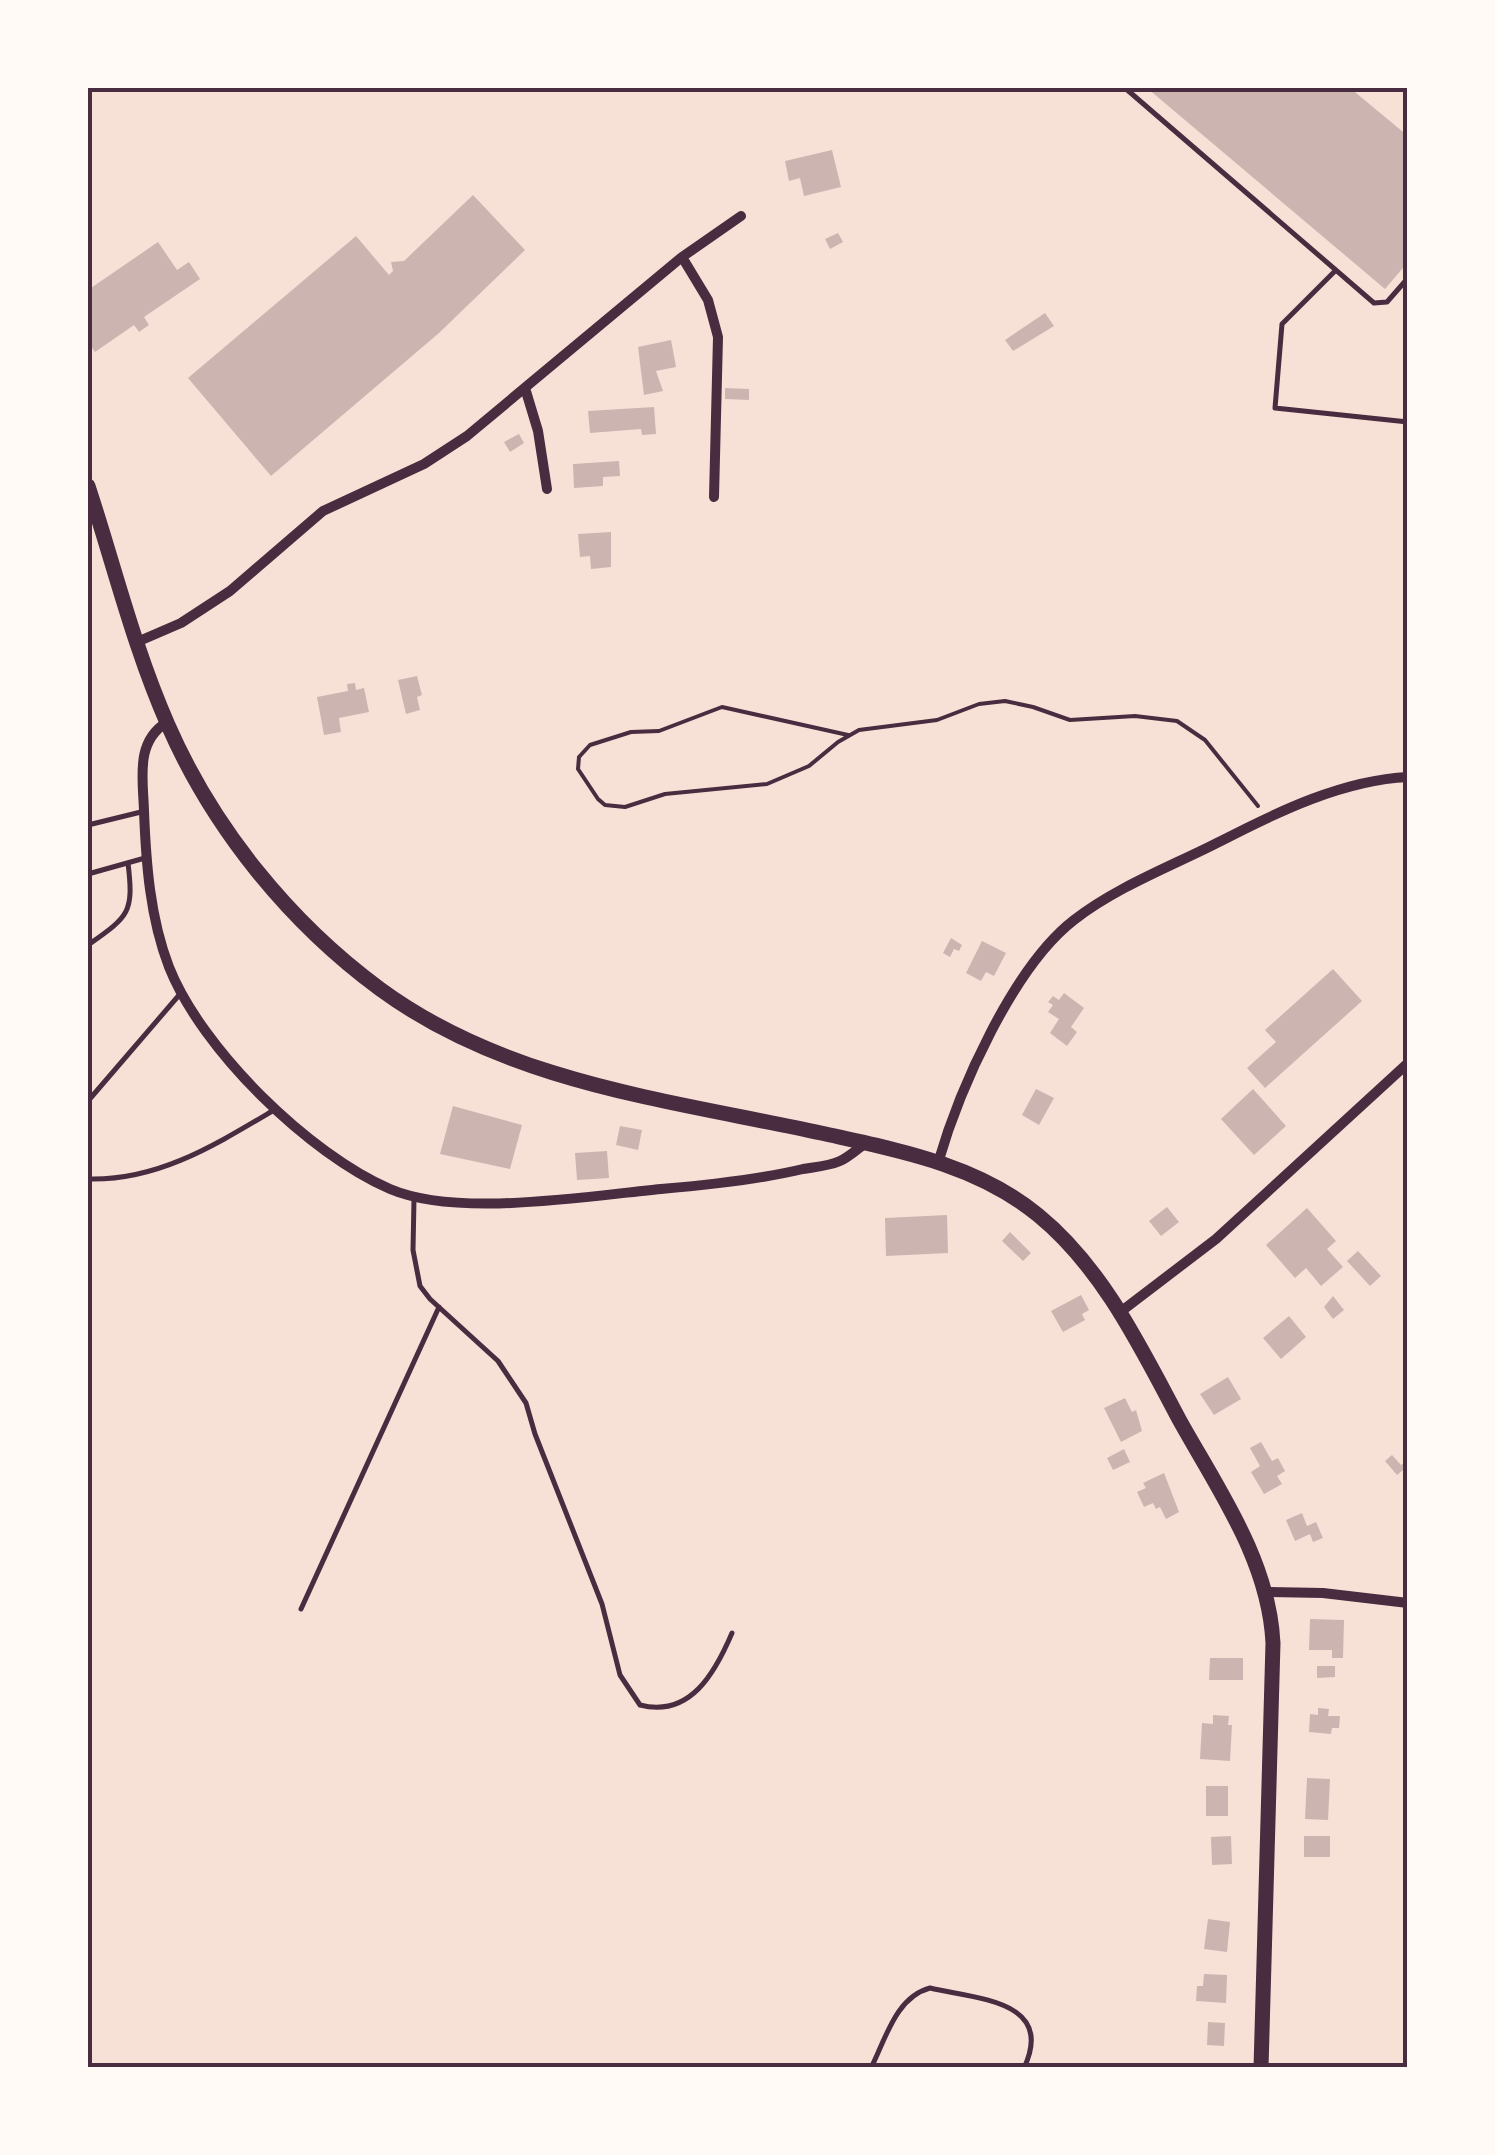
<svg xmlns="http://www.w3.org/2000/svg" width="1495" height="2155" font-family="'Exo 2',sans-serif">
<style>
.building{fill:#ccb4b1}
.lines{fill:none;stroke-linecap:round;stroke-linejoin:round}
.path{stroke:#4a2c40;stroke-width:4}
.service{stroke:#4a2c40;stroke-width:5}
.minor{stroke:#4a2c40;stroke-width:10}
.secondary{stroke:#4a2c40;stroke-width:15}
.neatline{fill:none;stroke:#4a2c40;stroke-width:4}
</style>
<rect width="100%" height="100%" fill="#f7e1d7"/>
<path class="building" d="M1147,88H1350L1408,136V262L1385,289Z
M832,150L841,187L804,196L800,178L789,181L785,161Z
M473,195L525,250L439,333L271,476L188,378L356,236L389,275L393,271L391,262L404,261Z
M838,233L843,242L830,249L825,239Z
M158,242L177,270L189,262L200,279L144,317L149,325L139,332L134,325L95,352L88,342V290Z
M1045,313L1054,326L1013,351L1005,340Z
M671,340L676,367L656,371L663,391L644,395L638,347Z
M725,388L749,389V400L725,399Z
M654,407L656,434L642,435L641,429L590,433L588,411Z
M519,434L524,443L510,452L504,442Z
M619,461L620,476L603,477V486L574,488L573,464Z
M611,532V567L591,569L590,556L580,557L578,534Z
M417,676L422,695L417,697L420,710L406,714L398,680Z
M355,683L356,690L364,688L369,712L339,718L341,732L324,735L317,697L348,691L347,684Z
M951,938L962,945L959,951L954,949L950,957L943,953Z
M982,941L1006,953L994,976L986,972L981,981L966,973Z
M1333,969L1362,1001L1265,1088L1247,1068L1276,1042L1265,1030Z
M1064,993L1084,1008L1071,1027L1077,1032L1067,1046L1050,1033L1059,1019L1048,1012L1053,1005L1048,1002L1053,996L1059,1000Z
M1036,1089L1054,1098L1039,1125L1022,1115Z
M1253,1089L1286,1126L1254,1155L1221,1119Z
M453,1106L522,1125L510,1169L440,1154Z
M620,1126L642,1130L638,1150L616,1145Z
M607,1151L609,1178L577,1180L575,1153Z
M1167,1207L1179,1222L1161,1236L1149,1221Z
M1307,1208L1336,1241L1327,1249L1343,1267L1321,1286L1306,1268L1295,1278L1266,1245Z
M947,1215L948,1253L886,1256L885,1218Z
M1010,1232L1031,1253L1023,1261L1002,1241Z
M1358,1251L1381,1276L1370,1286L1347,1261Z
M1081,1295L1089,1310L1082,1314L1085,1320L1063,1332L1051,1311Z
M1333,1296L1344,1310L1333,1319L1324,1307Z
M1289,1316L1306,1337L1281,1359L1263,1338Z
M1228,1377L1241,1399L1214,1415L1200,1394Z
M1125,1398L1132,1412L1136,1410L1142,1431L1121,1442L1104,1408Z
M1261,1442L1272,1461L1278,1458L1285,1471L1277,1476L1282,1484L1264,1494L1251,1472L1260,1466L1250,1448Z
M1124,1449L1130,1462L1113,1470L1107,1458Z
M1392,1455L1401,1465L1408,1459V1466L1397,1475L1385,1461Z
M1164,1473L1179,1512L1166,1519L1160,1507L1156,1509L1153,1503L1144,1507L1137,1492L1146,1488L1143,1483Z
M1302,1513L1307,1526L1316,1522L1323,1538L1313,1542L1310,1534L1295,1541L1286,1520Z
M1310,1619L1344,1620L1343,1658H1332V1650H1309Z
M1210,1658H1243V1680H1209Z
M1317,1666H1335V1677L1317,1678Z
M1318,1708L1329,1709L1328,1716H1340L1339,1728H1332L1331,1734L1309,1732L1310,1714L1318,1715Z
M1213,1715L1229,1716L1228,1725H1232L1230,1761L1200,1759L1202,1723L1213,1724Z
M1307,1778L1330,1779L1328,1820L1305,1819Z
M1206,1786H1228V1816H1206Z
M1231,1836L1232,1864L1212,1865L1211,1837Z
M1304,1836H1330V1857H1304Z
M1208,1919L1230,1922L1227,1952L1204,1949Z
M1204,1974L1227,1975L1226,2003L1196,2001L1197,1986H1203Z
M1208,2022L1225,2023L1224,2046L1207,2045Z"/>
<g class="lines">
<path class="path" d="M848,735L722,707L659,731L631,732L590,745L579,757L578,769L598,799L605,805L625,807L665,794L767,784L809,766L838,742L859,730L937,720L979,704L1005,701L1033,707L1070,720L1135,716L1177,721L1205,740L1258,806"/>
<path class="service" d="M1125,88L1374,303L1387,302L1408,278
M1336,270L1282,324L1275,408L1408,422
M88,825L141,812
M88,874L145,858
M88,945C129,916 134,913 128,863
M88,1101L180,994
M88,1179C158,1181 215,1145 274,1110
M414,1199L413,1250L420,1286L430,1299L498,1361L526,1403L535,1434L602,1604L620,1675L640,1705C690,1718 715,1673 732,1633
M301,1609L439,1307
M871,2068C886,2038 896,1997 930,1988C976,1999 1056,2000 1024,2068"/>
<path class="minor" d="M682,257L708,300L718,337L714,497
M525,388L538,431L547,489
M137,642L181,623L230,591L323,511L424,464L467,436L682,257L741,216
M167,722C135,742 143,778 144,811C146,863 150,918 169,967C202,1050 309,1154 390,1189C458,1218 587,1196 661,1189C708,1185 757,1180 803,1169C815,1167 829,1166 840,1161C849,1157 857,1149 865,1144
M938,1163C959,1090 1013,967 1074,920C1118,886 1172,866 1221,841C1277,812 1343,780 1408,777
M1119,1313L1216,1239L1408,1063
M1266,1592L1323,1593L1408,1603"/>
<path class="secondary" d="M88,486C114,565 134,648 168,725C213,828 289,922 380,989C508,1083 669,1100 821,1133C897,1150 976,1164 1038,1215C1103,1268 1141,1348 1180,1421C1219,1491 1269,1561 1273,1643L1261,2068"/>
</g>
<rect width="1495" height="2155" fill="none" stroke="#fffaf5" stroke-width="180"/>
<rect x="90" y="90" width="1315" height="1975" class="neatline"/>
</svg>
